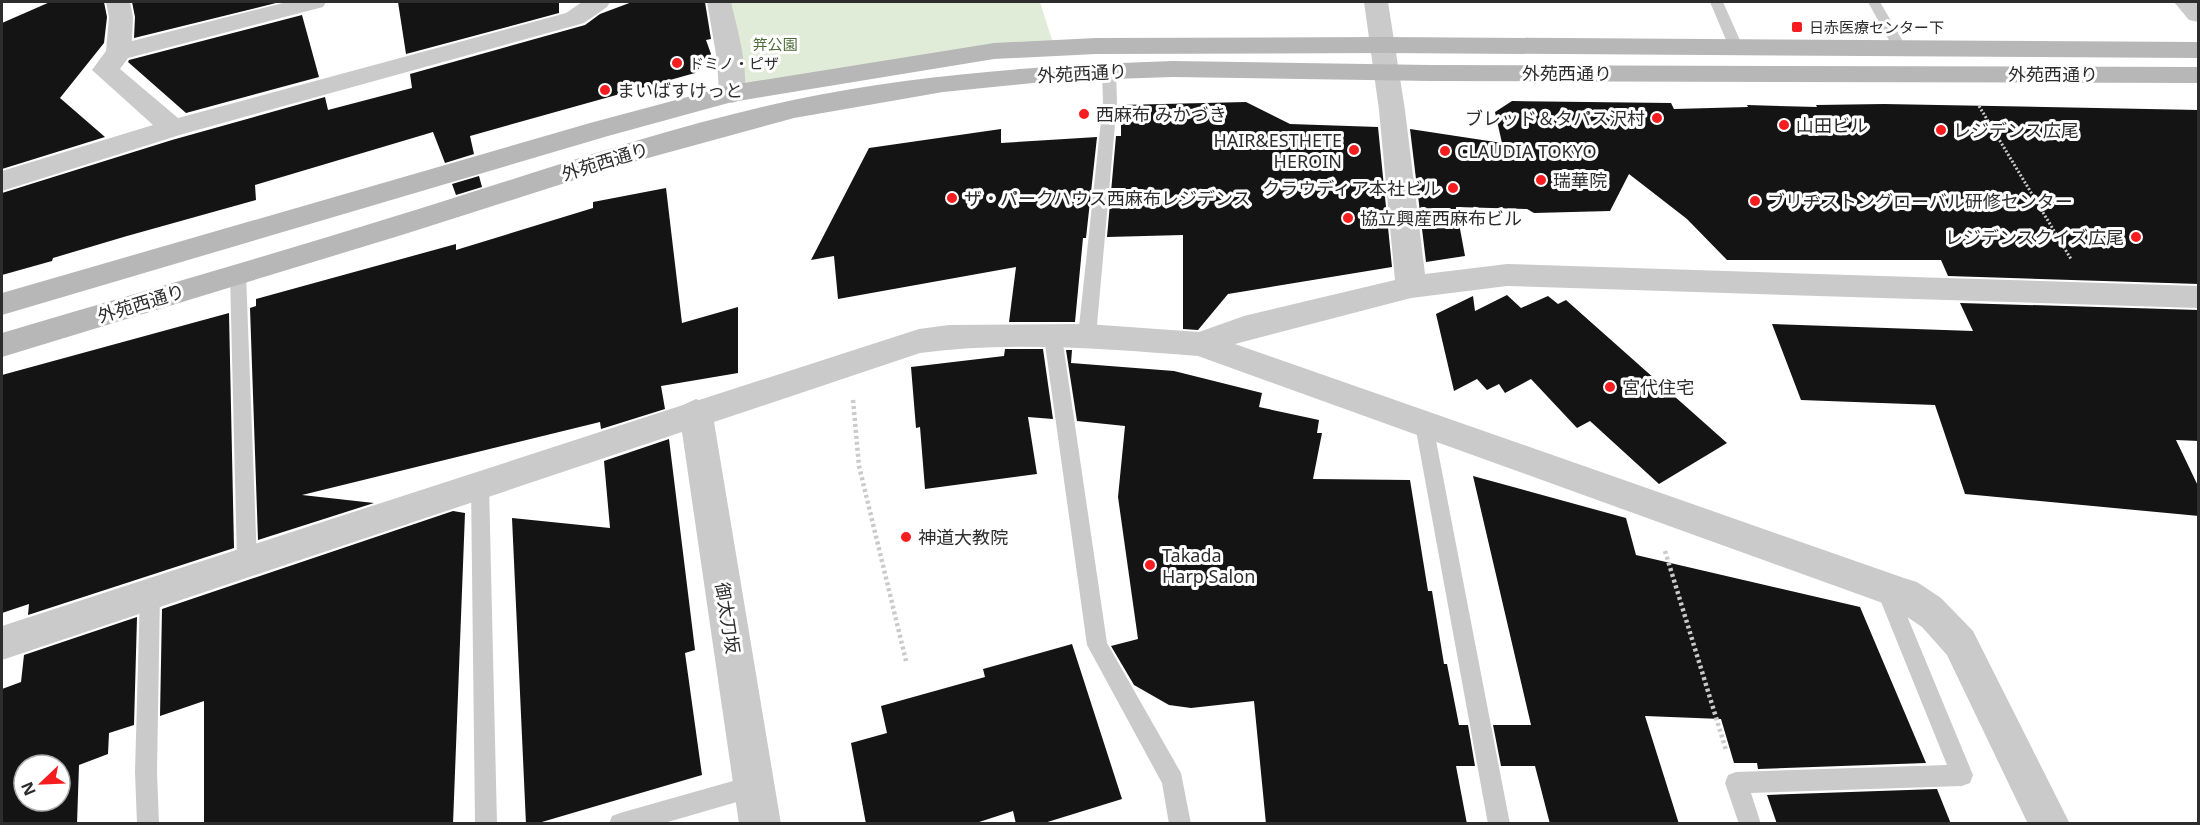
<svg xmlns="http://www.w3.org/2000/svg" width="2200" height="825" font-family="'Noto Sans','Noto Sans JP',sans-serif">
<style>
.green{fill:#e1ecd8}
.building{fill:#141414;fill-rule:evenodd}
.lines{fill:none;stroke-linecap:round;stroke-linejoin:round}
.path-far1{stroke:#cacaca;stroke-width:3;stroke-dasharray:2 2;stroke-linecap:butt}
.path{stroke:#cacaca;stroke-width:4.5;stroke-dasharray:3 3;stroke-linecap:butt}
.lane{fill:#cacaca;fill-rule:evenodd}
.street{fill:#cacaca;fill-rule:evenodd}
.secondary{fill:#b7b7b7;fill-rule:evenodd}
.poi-dot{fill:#f51d1f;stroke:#fff;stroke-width:2}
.labels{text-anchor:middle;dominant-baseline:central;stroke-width:6;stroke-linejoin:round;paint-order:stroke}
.far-poi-label{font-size:15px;fill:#2d2d2d;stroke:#fff;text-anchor:start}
.far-park-label{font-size:15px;fill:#4c6c36;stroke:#fff}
.street-label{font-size:18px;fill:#2d2d2d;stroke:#fff}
.poi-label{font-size:18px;fill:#2d2d2d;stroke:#fff;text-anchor:start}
</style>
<rect width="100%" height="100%" fill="#fff"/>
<path class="green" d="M730,2H1040L1055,49L732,94Z"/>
<path class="building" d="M50,2H104L107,17L104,43L60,98L105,137L2,169V23Z
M132,2H280L134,38L135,17Z
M398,2H559V13L406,54Z
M632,2H705L711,39L706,40L711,54L695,73L470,136L474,154L445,163L433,132L255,185L256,200L127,236L53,258L52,261L2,275V193L172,140L325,97L328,110L412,88L410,74L585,25L600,14Z
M302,15L319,77L186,113L128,62L129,60Z
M1512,101L1671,103L1674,109L1748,107L1747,105L1817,107L1816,105L1884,104L2199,110V284L1948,276L1941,260H1727L1687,219L1629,174L1610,211L1534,213L1527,209L1456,207L1465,256L1426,262L1410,129L1502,143L1495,112Z
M1246,102L1290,124L1378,127L1392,267L1228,294L1198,330L1183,329V235L1107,237L1116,136H1121V105Z
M1001,129V143L1097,137L1086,238H1083L1075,322H1009L1016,267L838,299L834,256L811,260L869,148Z
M479,176L482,187L456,195L452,184Z
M666,188L682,323L738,307V373L661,386L665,409L601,429L600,422L302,495L374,503L258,540L250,308L256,306V299L456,244V250L593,208V202Z
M1507,295L1521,308L1548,296L1558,304L1566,300L1727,443L1659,484L1590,421L1577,428L1531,379L1505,393L1499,384L1487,390L1477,379L1454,391L1436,314L1473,296L1475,311Z
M1960,303L2199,310V441L2176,440L2199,488V516L1965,494L1935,405L1801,400L1772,324L1973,331Z
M229,313L234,548L28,615L29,604L2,613V375Z
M1005,349H1043L1053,419L1028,417L1037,474L925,489L920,427L916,428L911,367L1004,356Z
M1066,350H1072L1071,363L1174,371L1262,393L1259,407L1319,420L1317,433H1322L1313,479L1410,480L1428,591H1432L1444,664H1447L1459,725H1468L1475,766H1456L1467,824H1266L1254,701L1191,708L1169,705L1134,685L1111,646L1138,639L1118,497L1125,426L1077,421Z
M669,439L695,650L685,653L702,775L535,824H526L512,518L610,528L604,461Z
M1473,476L1626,518L1636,555L1860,607L1926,763L1758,769L1757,763H1734L1721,719L1645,716L1679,824H1550L1535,766H1501L1493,725H1531Z
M453,511L465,513L453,824H204V701L160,716L162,609Z
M137,617L134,725L109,733L108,754L79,765L77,824H2V689L21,682L24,655ZM24,765H60V801H24Z
M1072,644L1122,799L1041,824H1016L1013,811L973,824H866L851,743L887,733L881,706L985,677L983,669Z
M1937,789L1951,824H1777L1767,795Z"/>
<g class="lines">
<path class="path-far1" d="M1979,106L2071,259"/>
<path class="path" d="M853,400L859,466L906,661
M1665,551L1726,750"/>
<path class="lane" d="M1710,2H1723L1743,47L1741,50H1731L1729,47Z
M1868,2H1880L1908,50L1906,53H1896Z
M1109,67L1116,71L1117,102L1096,336L1093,341L1087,343L1081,341L1078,336L1103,102L1102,71Z
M238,268L244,270L246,274L257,562L254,568L247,571L240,568L237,562L230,274L232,270Z
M1053,330L1059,332L1062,337L1107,643L1181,773L1191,824H1169L1162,783L1087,645L1044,337L1047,332Z
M1424,418L1430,420L1433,425L1510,824H1488L1415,425L1418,420Z
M480,478L487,480L489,486L497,824H475L471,486L473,480Z
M1885,578L1892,581L1895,587L1973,775L1970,783L1962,786L1751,793L1761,824H1739L1725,783L1728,775L1736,772L1947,765L1875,587L1878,581Z
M150,585L157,588L160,594L157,772L159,824H137L135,772L140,594L143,588Z
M754,775L762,778L765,786L762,794L754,797L661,824H609L612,816L620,813Z"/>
<path class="street" d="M106,2H130L133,17L132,41L287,2H326L323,7L128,58L120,69L178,118L566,13L582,2H610L607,7L584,23L183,134L2,191V171L153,125L92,70L106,51L109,17Z
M707,2H731C736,24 753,82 741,100L732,103L723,100L719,94L717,60Z
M1364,2H1388L1405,110L1425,274L1507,264L2198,286V308L1507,286L1411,298L1235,344L1904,578L1917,582L1941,598L1973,631L2070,824H2028L1947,655L1922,627L1891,606L1198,356C1107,349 1011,341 920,353L714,422L781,824H739L682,432L2,660V626L683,405L696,399L699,400L919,329L949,325L1087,324L1199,332L1244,316L1395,280L1379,110Z
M2174,2H2198V22L2189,20Z"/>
<path class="secondary" d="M1382,37L2198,42V58L1382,53L1096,54L994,59L732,102L608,136L2,315V293L590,123L732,85L994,43L1096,38Z
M1173,61L1430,65L2198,67V83L1430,81L1173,77L1053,81L943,92L794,118L615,167L405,234L2,357V333C129,295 258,259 386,219C521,178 655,130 793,100C918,74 1046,65 1173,61Z"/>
</g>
<g class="poi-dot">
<rect x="1791" y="21" width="12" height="12" rx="3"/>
<circle cx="677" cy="63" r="6"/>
<circle cx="605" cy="90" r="6"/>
<circle cx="1084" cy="114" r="6"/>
<circle cx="1657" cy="118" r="6"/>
<circle cx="1784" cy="125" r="6"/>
<circle cx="1941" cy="130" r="6"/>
<circle cx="1354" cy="150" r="6"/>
<circle cx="1445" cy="151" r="6"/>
<circle cx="1541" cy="180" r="6"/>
<circle cx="1453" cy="188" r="6"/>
<circle cx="952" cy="198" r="6"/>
<circle cx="1755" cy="201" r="6"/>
<circle cx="1348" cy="218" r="6"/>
<circle cx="2136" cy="237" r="6"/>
<circle cx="1610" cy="387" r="6"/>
<circle cx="906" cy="537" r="6"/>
<circle cx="1150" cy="565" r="6"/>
</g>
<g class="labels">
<g class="far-poi-label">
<text x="1809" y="27">日赤医療センター下</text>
<text x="689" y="63">ドミノ・ピザ</text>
</g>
<g class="far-park-label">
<text x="775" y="44">笄公園</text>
</g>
<g class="street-label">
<text transform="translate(1082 73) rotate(-3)">外苑西通り</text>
<text x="1567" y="73">外苑西通り</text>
<text x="2053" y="74">外苑西通り</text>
<text transform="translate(605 161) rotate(-17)">外苑西通り</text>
<text transform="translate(141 303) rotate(-17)">外苑西通り</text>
<text transform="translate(728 618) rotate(81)">御太刀坂</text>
</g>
<g class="poi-label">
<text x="617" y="90">まいばすけっと</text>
<text x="1096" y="114">西麻布 みかづき</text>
<text x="1645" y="118" text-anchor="end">ブレッド＆タパス沢村</text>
<text x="1796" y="125">山田ビル</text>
<text x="1953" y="130">レジデンス広尾</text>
<text x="1342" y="140" text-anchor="end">HAIR&amp;ESTHETE<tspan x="1342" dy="21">HEROIN</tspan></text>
<text x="1457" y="151">CLAUDIA TOKYO</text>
<text x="1553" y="180">瑞華院</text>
<text x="1441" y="188" text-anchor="end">クラウディア本社ビル</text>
<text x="964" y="198">ザ・パークハウス西麻布レジデンス</text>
<text x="1767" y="201">ブリヂストングローバル研修センター</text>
<text x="1360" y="218">協立興産西麻布ビル</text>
<text x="2124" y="237" text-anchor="end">レジデンスクイズ広尾</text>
<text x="1622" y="387">宮代住宅</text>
<text x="918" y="537">神道大教院</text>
<text x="1162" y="555">Takada<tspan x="1162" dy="21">Harp Salon</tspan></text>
</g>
</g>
<rect width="2200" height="825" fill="none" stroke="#2d2d2d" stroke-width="6"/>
<g transform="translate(42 783) rotate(247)"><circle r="28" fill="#ffffff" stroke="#ababab" stroke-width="1.5"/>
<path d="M0-4.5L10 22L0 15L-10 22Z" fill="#f51d1f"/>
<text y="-9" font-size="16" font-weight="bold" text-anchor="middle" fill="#2d2d2d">N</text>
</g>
</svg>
